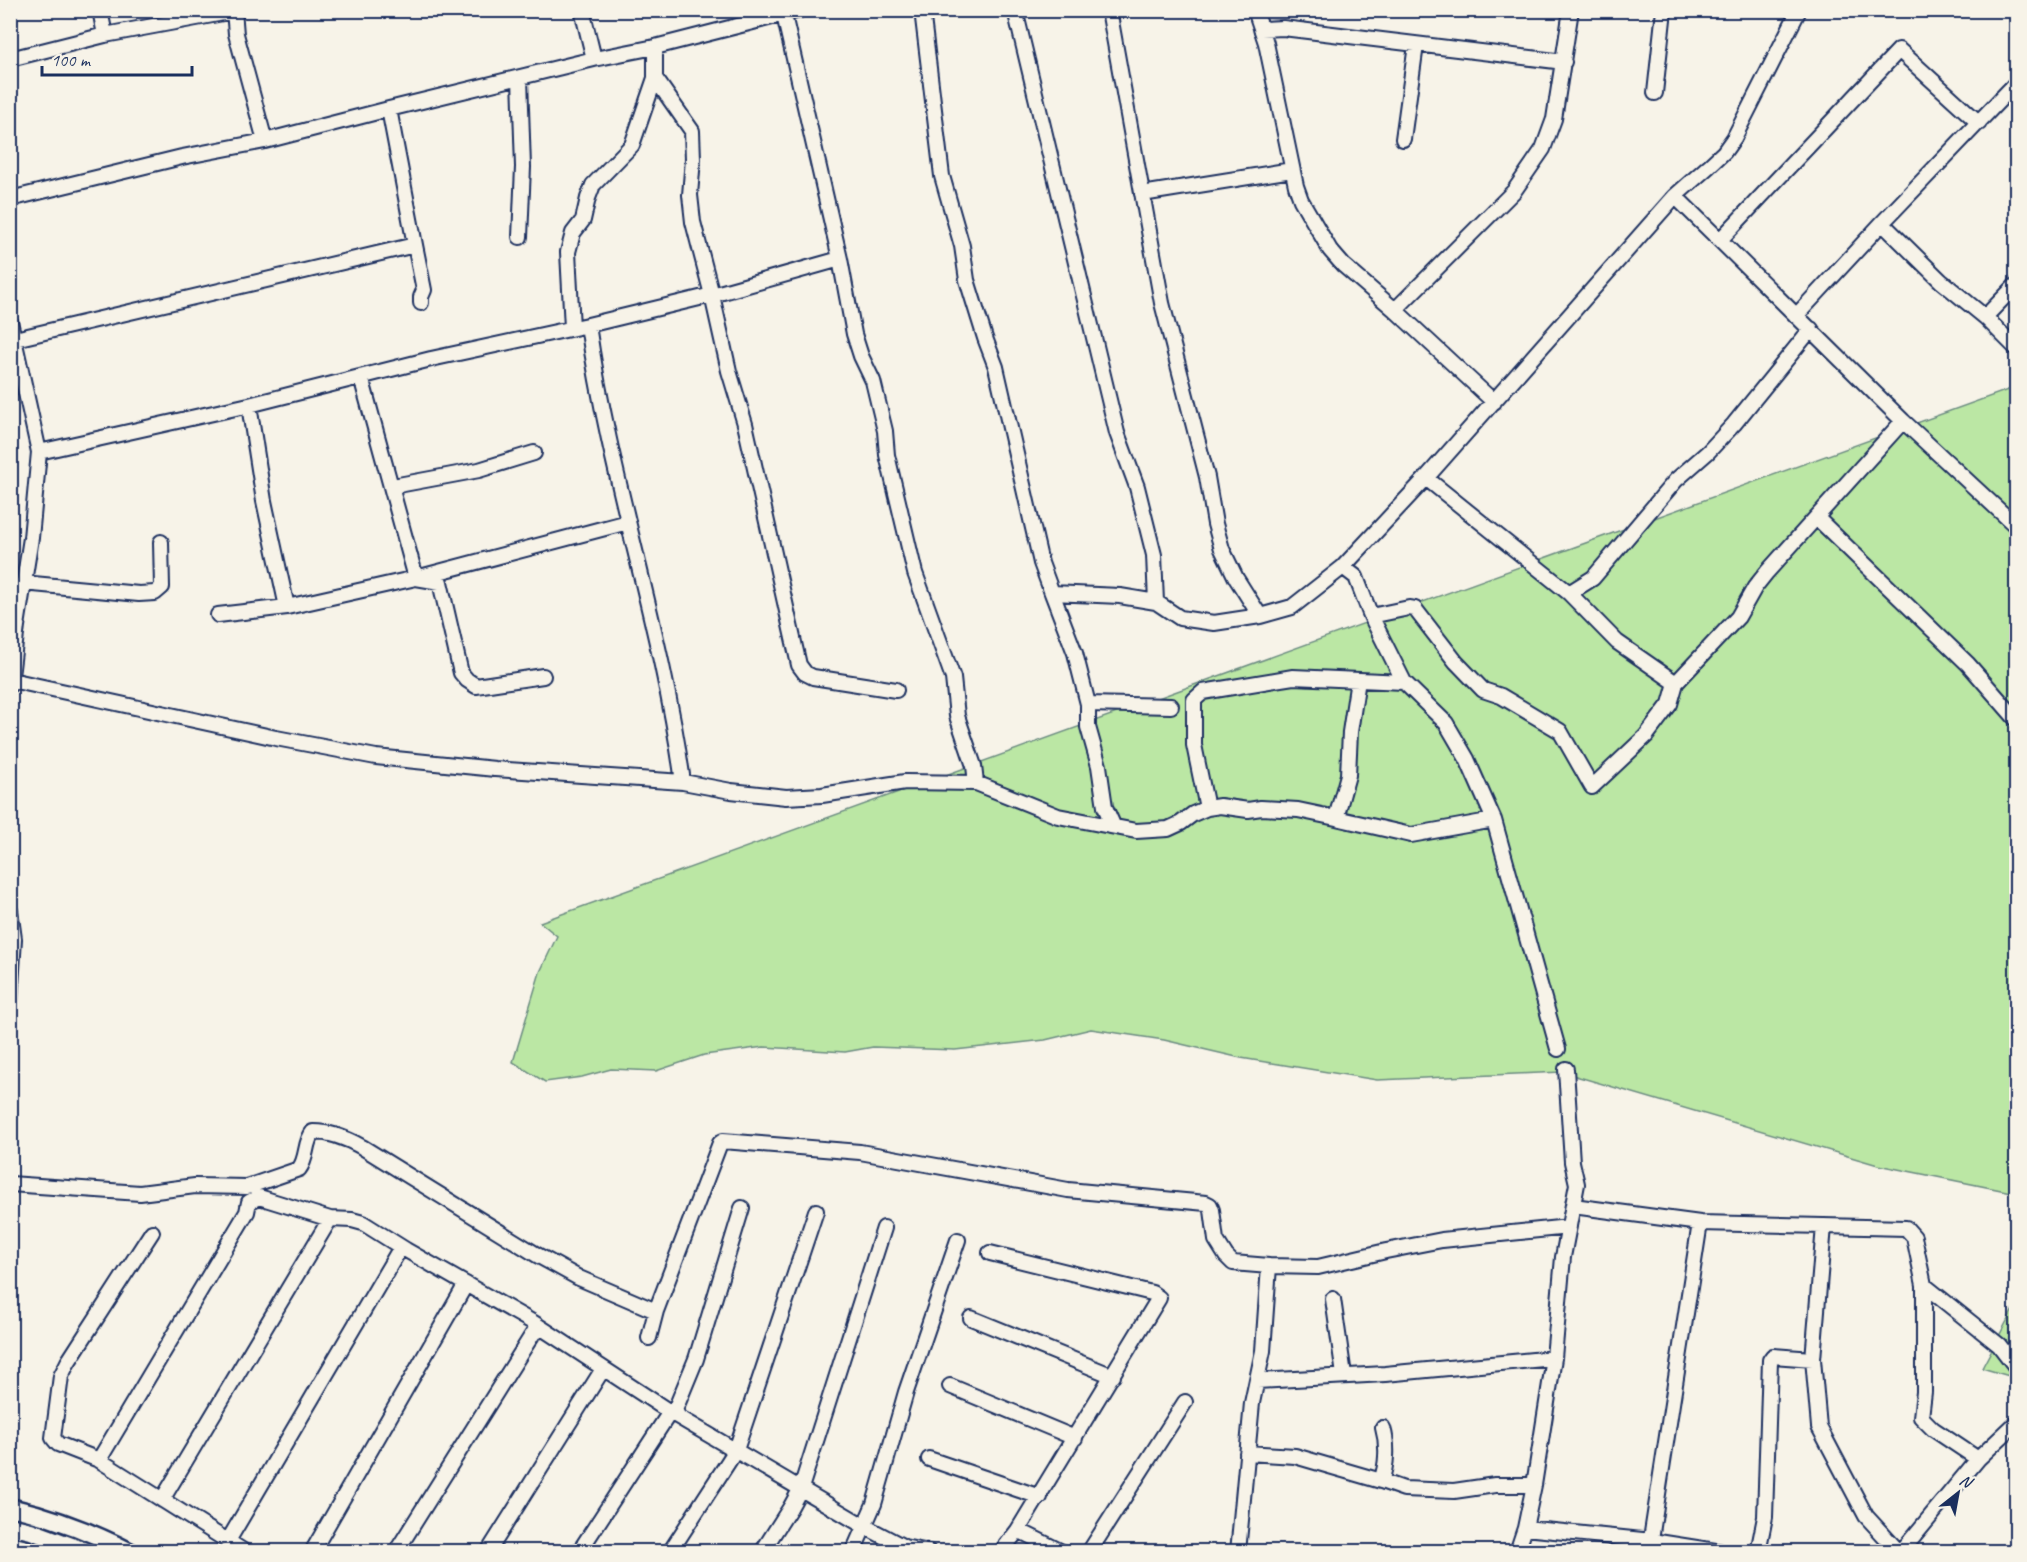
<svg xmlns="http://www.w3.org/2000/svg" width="2027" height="1562" font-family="Caveat,sans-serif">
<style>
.green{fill:#bbe7a4;stroke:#6b8b81;stroke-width:1.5}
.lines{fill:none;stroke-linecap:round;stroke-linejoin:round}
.minor-casing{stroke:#1b2f5e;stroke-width:18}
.major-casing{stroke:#1b2f5e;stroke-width:21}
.minor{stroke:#f7f3e8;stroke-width:14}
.major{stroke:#f7f3e8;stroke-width:16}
</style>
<rect width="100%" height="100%" fill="#f7f3e8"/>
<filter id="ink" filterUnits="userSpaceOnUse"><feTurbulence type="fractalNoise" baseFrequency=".0167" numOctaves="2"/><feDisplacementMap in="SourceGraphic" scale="12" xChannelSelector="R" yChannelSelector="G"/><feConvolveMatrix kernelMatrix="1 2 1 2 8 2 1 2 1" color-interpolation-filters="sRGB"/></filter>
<g filter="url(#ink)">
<path class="green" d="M2016,387V1193L1878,1165L1562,1072L1377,1080L1241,1058L1164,1040L1091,1029L1045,1040L955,1050L873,1047L845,1052L764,1047L704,1055L656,1071L611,1069L582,1077L545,1082L513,1062L540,972L557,936L540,922Z
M2016,1304V1378L1982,1368Z"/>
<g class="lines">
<g class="minor-casing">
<path id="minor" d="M100,10L105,35
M234,10L236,34L265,141
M582,10L594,59
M922,10L942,176L962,246L967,280L985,338L996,367L1041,563L1052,593L1120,596L1156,602L1180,618L1214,623L1260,616
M1015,10L1117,433L1137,487L1154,555L1156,602
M1109,10L1162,303L1207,477L1215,524L1222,549L1236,578L1260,616L1292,607L1343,567L1356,577L1371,616L1404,682L1446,723L1467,759L1494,820L1558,1049
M1255,10L1266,43L1296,186L1301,200L1330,250L1343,265L1395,310L1494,402
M784,15L840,259L854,334L861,356L873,381L885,431L887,455L915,573L953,678L957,716L974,766L976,783L1058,816L1136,831L1168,829L1181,823L1193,814L1207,808L1220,806L1248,810L1261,808L1298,810L1336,818L1348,775L1350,732L1358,680
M1261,29L1283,28L1564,62
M655,47V78L692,131L693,159L690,195L693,222L712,295L729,371L745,424L799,665L805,673L813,677L896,690
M10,59L105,35L234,11
M1655,93L1664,10
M1403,139L1416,45
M1142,194L1292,170
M1675,196L1903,421L2016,526
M10,199L182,157L265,141L389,109L594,59L655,47L800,10
M1882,223L1941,281L1985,317L2016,348
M520,237L523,167L520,78
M1720,240L1899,50L1979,123
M415,245L424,290L421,297V303
M1395,310L1514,191L1543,149L1554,119L1571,10
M1796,316L1882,223L2016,83
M1985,317L2016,285
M10,321L39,452L31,538L17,626L10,685
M588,325C610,480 662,628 683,782
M572,328L568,252L573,233L583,220L588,198L593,185L632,145L655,78
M15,339L415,245L389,109
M361,377L416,578L440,582L461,673L467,680L476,686L543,676
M249,405L264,501L287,607
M39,452L249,405L431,359L588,325L712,295L840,259
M1426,478L1569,593L1617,642L1676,683
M393,486L479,470L534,453
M1817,518L1968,664L2016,719
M1343,567L1426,478L1675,196L1709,166L1724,152L1734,138L1799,10
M23,583L139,594L155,593L162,587L161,542
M1052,593L1075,653L1088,704V727L1099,766L1105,807L1113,825
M1569,593L1593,578L1676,480L1708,452L1734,424L1811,329
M218,615L287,607L416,578L628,522
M1371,616L1409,608L1415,609L1456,662L1483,690L1501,696L1560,731L1592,787L1646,736L1670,704L1676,683L1738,617L1755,587L1767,572L1903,421
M11,680L276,738L376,757L495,769L683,782L731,791L786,797L822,795L905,782L976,783
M1088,704L1171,706
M1207,808L1194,745V700L1203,692L1293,677L1404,682
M1336,818L1411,835L1494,820
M10,910L14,939L10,1002
M10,1184L140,1193L195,1186L247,1187L299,1169C308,1158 304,1143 313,1132C329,1132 348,1139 362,1147L537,1255L579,1278L656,1311
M1573,1206L1700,1223
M1824,1226L1813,1359L1819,1427L1866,1516L1899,1552
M152,1232L68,1362L61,1376L53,1438L58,1444L99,1460L245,1552
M990,1253L1152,1293L1159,1298L1018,1530
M1924,1285V1392L1921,1417L1933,1429L1978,1459
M1333,1299L1344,1375
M971,1318L1113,1376
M649,1338L656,1311L720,1143L723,1141L860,1152L1068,1190L1206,1203L1210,1205L1212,1210L1216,1240L1226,1256L1233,1263L1269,1266
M1257,1381L1385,1374L1554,1358
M950,1386L1075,1438
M678,1416L675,1410L696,1359L742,1208
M1383,1428C1388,1445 1387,1465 1381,1481L1404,1489L1454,1491L1495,1485H1534
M1247,1453L1295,1456L1381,1481
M929,1459L1040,1497
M99,1460L247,1212L249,1202L259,1197L330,1219L352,1220L363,1223L406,1250L534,1323L670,1412L864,1526L904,1547L929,1552
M162,1500L330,1219
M1525,1528L1652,1541L1722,1552
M228,1541L401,1247
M312,1552L466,1284
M396,1552L534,1332L543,1329
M488,1552L603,1369
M579,1552L670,1412
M670,1552L736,1450L816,1211
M762,1552L790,1508L801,1488L884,1228
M853,1552L874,1504L906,1392L958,1240
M1001,1552L1018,1530L1062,1552
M1089,1552L1185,1402
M1238,1552L1252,1403L1263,1351L1269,1266L1318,1267L1386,1251L1442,1240L1569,1227
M1517,1552L1525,1528L1534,1485L1554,1358L1563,1257L1577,1184L1572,1162L1566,1069
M1649,1552L1700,1223L1906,1228L1914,1237L1924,1285L1999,1345L2016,1367
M1758,1552L1765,1517L1770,1360L1773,1356L1813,1359
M1901,1552L1978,1459L2016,1423"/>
</g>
<g class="major-casing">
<path id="major" d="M10,1507C53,1517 92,1532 131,1552
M10,1526L31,1531L88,1552"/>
</g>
<use href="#minor" class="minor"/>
<use href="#major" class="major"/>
</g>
</g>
<rect width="2027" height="1562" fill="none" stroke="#f7f3e8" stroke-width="36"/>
<rect x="18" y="18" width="1991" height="1526" fill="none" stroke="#1b2f5e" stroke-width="2" filter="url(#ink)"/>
<g transform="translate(1958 1493) rotate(31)" stroke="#f7f3e8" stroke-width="4.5" paint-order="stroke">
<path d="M0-4.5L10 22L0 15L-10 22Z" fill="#1b2f5e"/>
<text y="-9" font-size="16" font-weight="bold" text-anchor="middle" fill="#1b2f5e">N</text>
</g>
<path d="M42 66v9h150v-9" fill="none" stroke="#1b2f5e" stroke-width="3"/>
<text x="51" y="66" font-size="18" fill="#1b2f5e" stroke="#f7f3e8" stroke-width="4.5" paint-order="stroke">100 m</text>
</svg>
